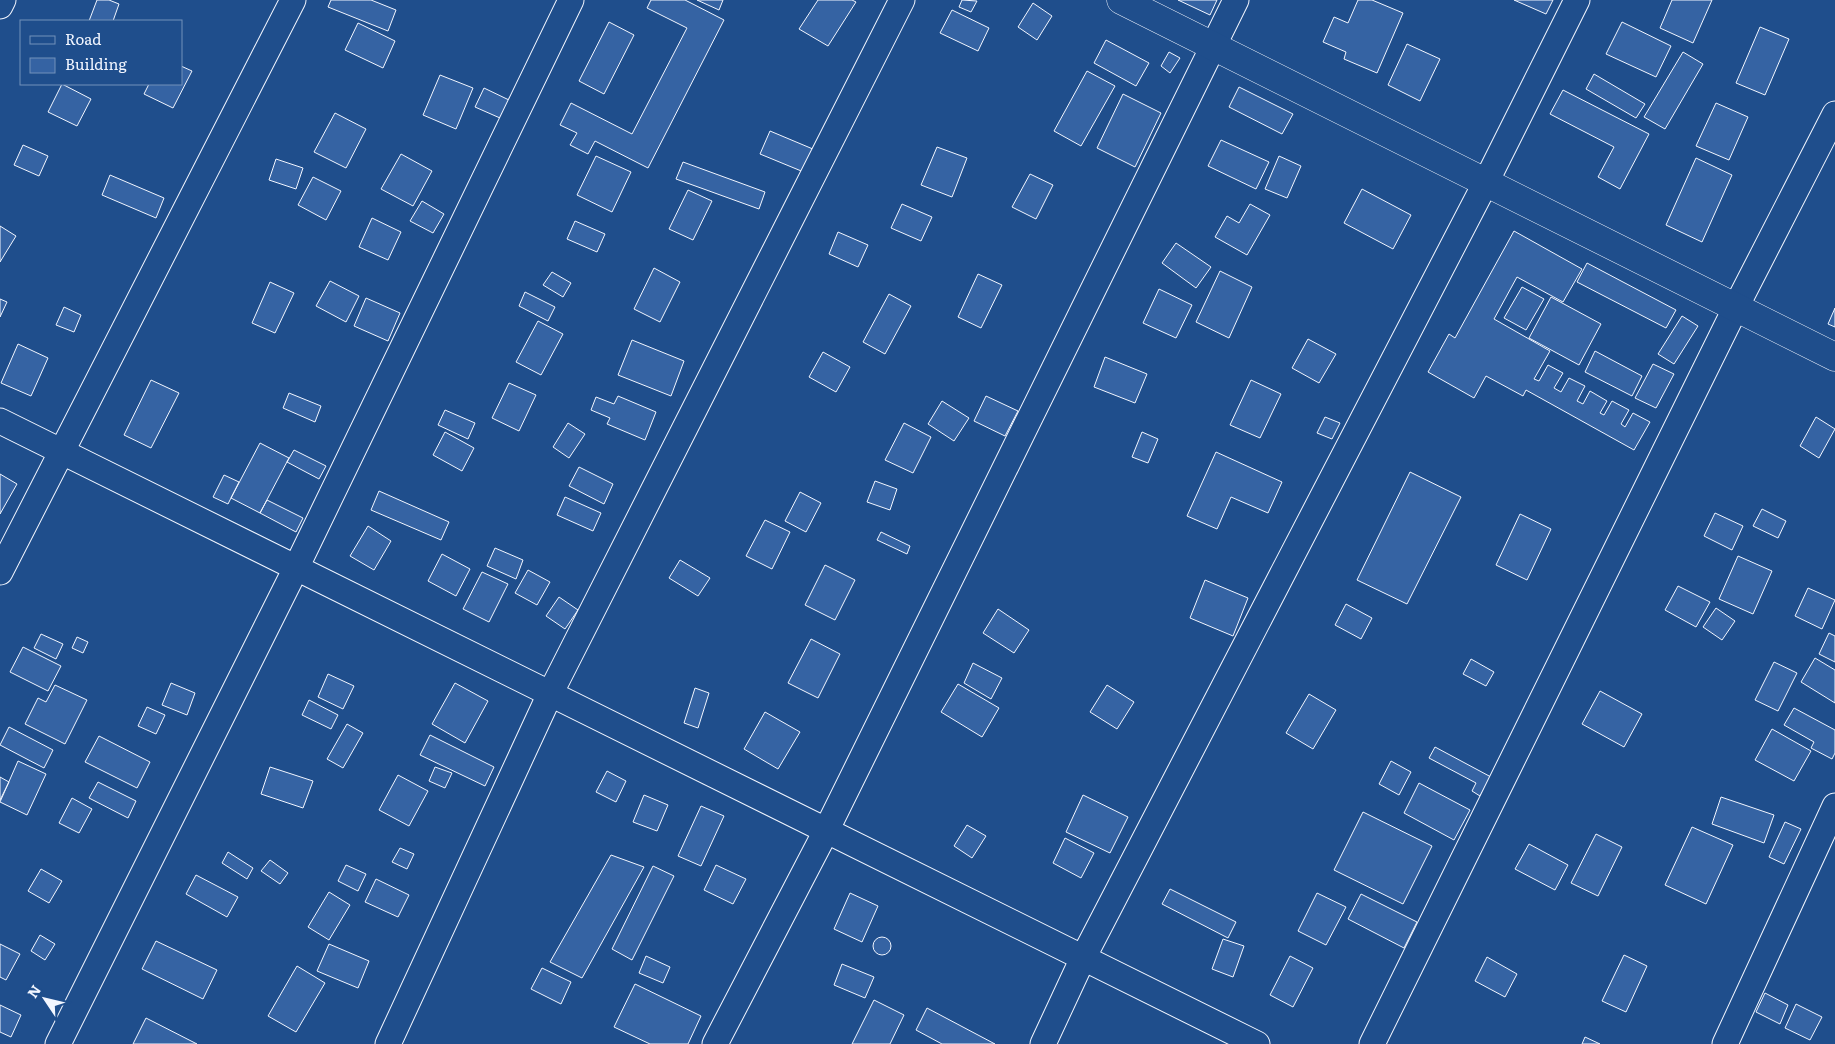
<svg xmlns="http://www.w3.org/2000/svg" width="1835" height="1044" font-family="Literata,serif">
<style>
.building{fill:#3563a3;stroke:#f2f6ff}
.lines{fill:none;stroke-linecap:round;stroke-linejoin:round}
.minor-casing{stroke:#f2f6ff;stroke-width:27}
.tertiary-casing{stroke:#f2f6ff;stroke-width:29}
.minor{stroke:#1f4e8c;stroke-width:25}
.tertiary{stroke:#1f4e8c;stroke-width:28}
</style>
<rect width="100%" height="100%" fill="#1f4e8c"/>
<path class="building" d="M97,0H109L119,4L113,21H89Z
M331,0H371L396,10L388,31L328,7Z
M651,0H685L724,20L648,168L595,141L588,154L570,145L577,133L560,125L571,103L632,134L687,28L647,8Z
M697,0H723L719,10Z
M818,0H852L856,2L828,46L799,29Z
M962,0L977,1L971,12L959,7Z
M1178,0H1217L1210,15Z
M1358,0H1372L1403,13L1377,73L1344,59L1346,52L1323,42L1334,17L1348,23Z
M1514,0H1553L1546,14Z
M1672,0H1712L1693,43L1660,28Z
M1033,3L1052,16L1037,40L1018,27Z
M952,10L989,28L978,51L940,33Z
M609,22L634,35L604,94L579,81Z
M1622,22L1671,46L1656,77L1606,54Z
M358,23L395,41L383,68L345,50Z
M1760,27L1789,39L1765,95L1736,83Z
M1106,40L1149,63L1136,86L1094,63Z
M1407,44L1440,59L1420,101L1388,85Z
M1169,52L1180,58L1170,73L1161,66Z
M1683,52L1703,64L1665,129L1644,117Z
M181,66L192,71L173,108L144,94L149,84H181Z
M1087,71L1115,86L1081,146L1054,131Z
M1594,74L1645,104L1636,118L1586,89Z
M440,75L473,88L456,129L423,115Z
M62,84L91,99L77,126L48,112Z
M1239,87L1293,114L1282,134L1229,107Z
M484,88L509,100L500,118L475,107Z
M1563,90L1649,134L1620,189L1598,177L1614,147L1550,114Z
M1123,94L1161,113L1135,167L1097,148Z
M1716,103L1748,117L1729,160L1696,146Z
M335,113L366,129L346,168L314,152Z
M770,131L820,152L811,175L760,154Z
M1221,140L1269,162L1256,189L1208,166Z
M23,145L48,156L39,176L14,165Z
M937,147L967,158L952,197L921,185Z
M401,154L432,171L413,206L381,189Z
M596,156L631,172L612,212L577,195Z
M1279,156L1301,166L1287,198L1265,189Z
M1696,158L1732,175L1702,242L1666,225Z
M276,159L303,168L296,189L269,180Z
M683,162L765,192L759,209L676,179Z
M1030,174L1053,185L1036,219L1012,207Z
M110,175L164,198L156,218L102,195Z
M313,177L341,191L326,220L298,205Z
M1362,189L1411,215L1393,249L1344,223Z
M688,190L712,201L693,240L669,229Z
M422,201L444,214L433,233L410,221Z
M902,204L932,217L921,241L891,228Z
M1250,204L1270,215L1247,255L1215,237L1227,216L1239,223Z
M372,218L401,232L388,260L359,247Z
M575,221L605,234L597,252L567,239Z
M0,226L16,236L0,262Z
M1514,231L1582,269L1563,302L1517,277L1494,319L1550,351L1534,379L1539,381L1548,365L1563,373L1554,388L1561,392L1569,378L1585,386L1577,401L1583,404L1590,391L1607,401L1600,413L1604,415L1612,401L1629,410L1621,424L1625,427L1633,413L1650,422L1634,450L1526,390L1523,396L1486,376L1474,398L1428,372L1449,334L1455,338Z
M838,232L868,245L858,267L829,254Z
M1176,243L1211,267L1196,288L1162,263Z
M1587,263L1676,310L1666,328L1577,282Z
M654,268L680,282L660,322L634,309Z
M1220,271L1252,287L1229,338L1196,322Z
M552,272L571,283L563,297L543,285Z
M978,274L1002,285L981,328L958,317Z
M330,281L359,296L346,322L316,306Z
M270,282L294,293L275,333L252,323Z
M1522,287L1544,299L1526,330L1504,318Z
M1159,289L1192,305L1176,338L1143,323Z
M525,292L555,307L548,321L519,306Z
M889,294L911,306L885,354L863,342Z
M1551,297L1601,324L1579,365L1529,338Z
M366,298L400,313L388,341L354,326Z
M0,299L7,302L0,317Z
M64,307L81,315L74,332L56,325Z
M1835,308V327L1828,324Z
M1682,316L1698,326L1674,364L1658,354Z
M538,321L563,334L541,375L516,362Z
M1308,339L1336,354L1319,383L1292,368Z
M632,340L684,361L671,396L618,375Z
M18,344L48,358L31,396L1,383Z
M1595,351L1642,376L1632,396L1585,372Z
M823,352L850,367L836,392L809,377Z
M1105,357L1147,374L1135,403L1094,387Z
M1653,364L1674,374L1656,408L1635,398Z
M151,380L179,393L151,448L124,435Z
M1251,380L1281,394L1260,438L1230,425Z
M509,383L536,395L519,431L492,418Z
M289,393L321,406L315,422L283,408Z
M618,396L656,412L645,440L607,424L610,418L591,410L596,397L614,404Z
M986,396L1018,411L1005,436L974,421Z
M942,401L969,418L954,441L928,424Z
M445,410L475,423L468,439L438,425Z
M1325,417L1340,423L1332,439L1317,433Z
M1816,417L1835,429L1819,458L1800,446Z
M568,423L585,434L569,458L553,447Z
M904,423L931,437L913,473L885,460Z
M445,432L474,448L462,471L433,455Z
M1142,432L1158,439L1148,463L1132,457Z
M260,443L289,458L260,513L231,498Z
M294,450L326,466L319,479L287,462Z
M1216,452L1282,482L1268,513L1231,497L1217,529L1187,516Z
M579,467L613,484L604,504L569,486Z
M1410,472L1461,497L1407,604L1357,580Z
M0,474L17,484L0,514Z
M224,475L239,482L228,504L213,497Z
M875,481L897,489L890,510L867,502Z
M379,491L449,522L441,540L371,510Z
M800,492L821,503L806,532L785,521Z
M565,497L601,513L593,531L557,515Z
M267,500L303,518L296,532L260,513Z
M1762,509L1786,521L1778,538L1753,526Z
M1715,513L1743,526L1732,550L1704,536Z
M1520,514L1551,529L1527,580L1496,565Z
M765,520L790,532L772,569L746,556Z
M368,526L391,541L374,570L350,556Z
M881,532L910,546L907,554L877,540Z
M495,548L523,560L516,579L487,566Z
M442,554L470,569L456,596L428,581Z
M1738,556L1772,571L1753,614L1719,599Z
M680,560L710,578L698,596L669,578Z
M825,565L855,580L835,620L805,605Z
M528,570L550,582L537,605L515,593Z
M482,572L508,584L489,622L463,609Z
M1205,580L1248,598L1233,636L1190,618Z
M1678,586L1710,602L1696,627L1665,610Z
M1808,588L1835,600L1822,629L1795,616Z
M559,597L578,610L565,629L546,616Z
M1346,604L1372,618L1361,639L1335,625Z
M1716,608L1735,621L1722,640L1703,627Z
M998,609L1029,630L1014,653L983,633Z
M1829,633L1835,636V662L1819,654Z
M41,634L63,644L56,659L34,648Z
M77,637L88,642L83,653L72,648Z
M811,639L840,654L818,698L788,683Z
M23,647L61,666L48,691L10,672Z
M1815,658L1835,670V703L1801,682Z
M1471,659L1494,672L1486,686L1463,674Z
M1774,662L1797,673L1778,711L1755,700Z
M973,663L1002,678L991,699L964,683Z
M328,674L354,686L343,709L318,697Z
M171,683L195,693L187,715L162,705Z
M455,683L488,701L465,743L432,724Z
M958,684L999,708L982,737L941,712Z
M55,685L87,700L65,744L25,724L38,698L46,702Z
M1107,685L1134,702L1117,729L1090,712Z
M695,688L709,693L698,728L684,723Z
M1600,691L1642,714L1624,747L1582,724Z
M1309,694L1336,710L1313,749L1286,733Z
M309,700L338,715L331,729L302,715Z
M147,707L165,715L156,734L138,726Z
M1794,708L1835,730V753L1832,759L1811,748L1814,742L1784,725Z
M765,712L800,732L778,769L744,749Z
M347,724L363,733L343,768L327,759Z
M9,727L53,750L44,768L0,745Z
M1772,729L1811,751L1794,781L1755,760Z
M430,735L494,767L485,786L420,755Z
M99,736L150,762L137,788L85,762Z
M1435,747L1491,777L1480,796L1472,791L1476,783L1429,758Z
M18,761L46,774L27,815L0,802Z
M1391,761L1411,772L1399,795L1379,784Z
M270,767L313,781L303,808L261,794Z
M435,767L452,773L445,788L429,781Z
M607,771L626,781L616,802L596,792Z
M398,775L428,791L409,826L379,810Z
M0,777L9,782L0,800Z
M98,782L136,801L128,818L89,798Z
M1419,783L1470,810L1454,840L1404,813Z
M644,795L668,805L657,831L633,822Z
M1083,795L1128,817L1110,853L1066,832Z
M1721,797L1774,815L1764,843L1712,824Z
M72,798L92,809L79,833L59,823Z
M701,806L724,816L701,866L678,856Z
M1363,812L1432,846L1403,904L1334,870Z
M1785,822L1801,829L1784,864L1769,857Z
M967,825L986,836L972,858L954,846Z
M1692,827L1733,845L1706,904L1665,885Z
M1596,834L1622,847L1598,896L1571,883Z
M1065,838L1094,853L1081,878L1053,863Z
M1529,844L1568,865L1555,890L1515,869Z
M400,848L414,854L407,869L392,862Z
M228,852L253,868L247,879L222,863Z
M611,855L644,867L582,978L550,962Z
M270,860L288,873L280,884L261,871Z
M346,865L366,874L358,891L338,881Z
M716,865L746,879L733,904L704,890Z
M653,866L674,876L632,960L612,949Z
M41,869L62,881L49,903L28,891Z
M196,875L238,897L227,917L186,894Z
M376,879L409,895L398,917L365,902Z
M1170,889L1236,922L1228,938L1162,904Z
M329,892L350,905L329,940L308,927Z
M850,893L878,906L862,942L834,929Z
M1317,893L1346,907L1326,945L1298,931Z
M1361,894L1417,922L1404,948L1348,919Z
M40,935L55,944L45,960L31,951Z
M873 946a9 9 0 1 1 18 0a9 9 0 1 1-18 0Z
M1223,939L1244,946L1233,977L1212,969Z
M156,941L217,970L203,999L142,969Z
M0,944L20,954L6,980L0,977Z
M329,944L369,961L358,988L317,971Z
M1624,955L1647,966L1626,1012L1602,1001Z
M646,956L670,967L663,983L639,973Z
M1290,956L1313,968L1293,1007L1270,995Z
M1487,957L1517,974L1505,997L1475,981Z
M842,964L874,977L865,998L834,985Z
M297,966L325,983L296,1032L268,1016Z
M542,968L571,982L561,1004L531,989Z
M635,984L701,1016L688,1044H650L614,1027Z
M1765,993L1788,1005L1780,1024L1756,1012Z
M874,1000L904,1015L890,1044H852Z
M1796,1004L1822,1017L1810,1040L1785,1028Z
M0,1005L21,1015L11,1037L0,1032Z
M927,1008L995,1044H942L916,1030Z
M146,1018L197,1044H133Z
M1585,1037L1600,1044H1582Z"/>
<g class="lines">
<g class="minor-casing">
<path id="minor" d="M0,6L3,0
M0,421L1257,1044
M0,572L293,0
M58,1044L296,568L571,0
M388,1044L550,694L902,0
M715,1044L826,831L1236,0
M1043,1044L1083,958L1486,182L1577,0
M1372,1044L1736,307L1835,114
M1725,1044L1835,806"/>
</g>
<g class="tertiary-casing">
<path id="tertiary" d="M1121,0L1835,357"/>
</g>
<use href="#minor" class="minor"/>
<use href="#tertiary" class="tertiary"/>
</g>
<rect x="20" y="20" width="162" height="65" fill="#1f4e8c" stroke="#7391ba"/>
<rect x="30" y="36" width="25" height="8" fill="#1f4e8c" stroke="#7391ba"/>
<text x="65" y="45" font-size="15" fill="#f2f6ff">Road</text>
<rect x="30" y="58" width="25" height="15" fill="#3563a3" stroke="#7391ba"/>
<text x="65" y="70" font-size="15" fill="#f2f6ff">Building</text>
<g transform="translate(45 999) rotate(305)" stroke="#1f4e8c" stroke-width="4" paint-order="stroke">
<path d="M0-4L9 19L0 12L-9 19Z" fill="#f2f6ff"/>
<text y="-8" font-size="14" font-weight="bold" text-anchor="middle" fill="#f2f6ff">N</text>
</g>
</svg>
